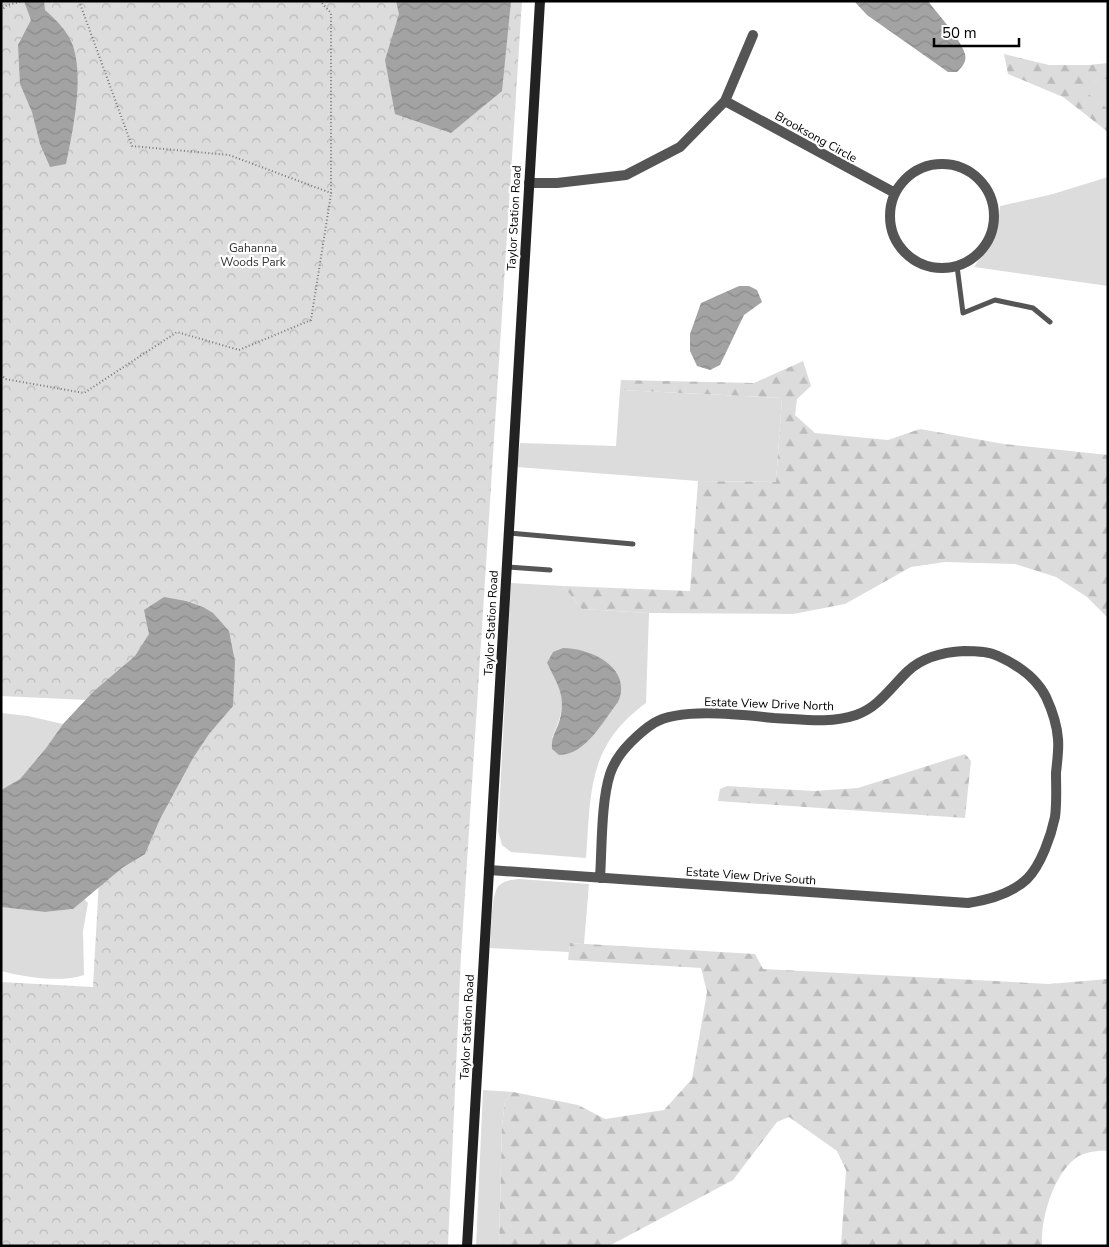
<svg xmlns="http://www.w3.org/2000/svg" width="1109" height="1247" font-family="'Nunito Sans',sans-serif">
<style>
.grass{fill:#dcdcdc;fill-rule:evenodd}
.forest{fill:url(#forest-firs)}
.park{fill:url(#park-crowns)}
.water{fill:url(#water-waves)}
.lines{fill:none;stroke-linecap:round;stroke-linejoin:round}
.path{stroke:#777;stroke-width:2;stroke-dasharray:1 2.5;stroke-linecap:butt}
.service{stroke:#555;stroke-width:5}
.minor{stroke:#555;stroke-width:10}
.secondary{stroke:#222;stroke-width:10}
.labels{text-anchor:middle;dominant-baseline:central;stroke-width:4.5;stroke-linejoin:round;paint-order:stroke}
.street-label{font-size:12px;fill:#000;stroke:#fff}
.park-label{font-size:12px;fill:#333;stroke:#fff}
</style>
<defs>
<pattern id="forest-firs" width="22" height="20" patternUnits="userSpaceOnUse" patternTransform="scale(1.25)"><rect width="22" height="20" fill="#dcdcdc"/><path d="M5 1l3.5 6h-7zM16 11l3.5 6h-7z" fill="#bbb"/></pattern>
<pattern id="park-crowns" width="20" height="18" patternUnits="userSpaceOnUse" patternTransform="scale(1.25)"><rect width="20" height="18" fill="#dcdcdc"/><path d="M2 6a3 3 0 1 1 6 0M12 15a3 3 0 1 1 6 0" fill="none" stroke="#bbb"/></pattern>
<pattern id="water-waves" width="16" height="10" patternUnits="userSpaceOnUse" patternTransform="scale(1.25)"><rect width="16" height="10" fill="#a3a3a3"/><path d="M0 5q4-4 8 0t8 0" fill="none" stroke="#8b8b8b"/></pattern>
</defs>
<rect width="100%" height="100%" fill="#fff"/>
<path class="grass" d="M1098,79H1108V109L1085,92Z
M1108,177V286L974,267C990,245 998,234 1000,206L1053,194Z
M620,390L782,398L776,482L698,481L517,467L520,443L616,446Z
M511,583L563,586L582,609L649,613L646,703C587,746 591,792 586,858L511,852L502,845L498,831ZM547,663L618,702L552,738C558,724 565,708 561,692C559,683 551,672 547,663Z
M1,713L28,716L63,724L46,748L20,779L1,790Z
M519,879L589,884L584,944L570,943L569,952L490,948C491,933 491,900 497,888C502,880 511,880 519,879Z
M84,899L88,903L83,931L84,975C61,983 25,977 1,971V907L45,912L73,909Z
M483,1090L513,1092L505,1101L502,1126L499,1246H476Z"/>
<path class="forest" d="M1004,54L1049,65H1089L1108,63V79H1098L1086,92L1108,109V132L1063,97L1008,74Z
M803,361L811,386L797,399L795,415L815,433L888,440L920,429L1004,444L1108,455V618L1087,597L1056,577L1015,564L945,562L911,567L845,604L793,614L649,613L582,609L563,586L690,591L698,481L776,482L782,398L620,390L621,380L754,383Z
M965,754L971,761L965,818L718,801L720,789L727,786L814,791L858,788Z
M570,943L755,954L763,969L1049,984L1108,979V1151C1098,1150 1086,1152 1077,1157C1053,1175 1041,1217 1042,1246H841L846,1170L837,1151L789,1117L777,1122L733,1180L609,1246H499L502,1126L505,1101L513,1092L578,1105L605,1119L664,1110L692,1079L707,992L701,968L568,960Z"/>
<path class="park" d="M1,1H522L461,956L448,1246H1V982L93,987L109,701L1,696Z"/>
<path class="water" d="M24,1H44L45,10C56,20 68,31 73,46C84,79 73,129 66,164L50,167L40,144L32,112L20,84L18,45L31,20Z
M396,1H511L502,91L451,133L395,114L385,60L399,14Z
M854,1H928C937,13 962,41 965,54C967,62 962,67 957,72H948L867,15Z
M739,286H749L757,290L762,302L744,315L720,365L710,370L697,366L690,351V334L701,303Z
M164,597L186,601L203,607L213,613L229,631L235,662L233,706L209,734L193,758L160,819L145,854L122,868L73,909L45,912L1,907V790L20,779L46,748L63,724L94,691L135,656L149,634L144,610Z
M563,648C591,648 633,668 618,702C603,721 586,755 559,755L552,749C551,735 557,731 560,719C566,694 557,684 547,663L553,652Z"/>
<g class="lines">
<path class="path" d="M79,1L132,146L229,155L331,193V13L320,1
M1,11L7,5L24,1
M1,374L5,379L84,393L177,332L239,350L311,320L331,194"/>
<path class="service" d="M957,266L963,313L995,300L1033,308L1050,322
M509,533L633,544
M507,567L550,570"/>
<path class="minor" d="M725,101L895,193
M890 216a52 52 0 1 1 104 0a52 52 0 1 1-104 0Z
M529,183H557L626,175L680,147L725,101L753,35
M489,870L968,903C988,900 1011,894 1027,879C1041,865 1051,836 1055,817C1057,803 1056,787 1056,773C1057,762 1059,750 1058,739C1057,725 1052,710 1046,697C1036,677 1018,665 998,656C988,651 975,651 964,651C944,652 923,657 908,671C891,687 879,707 856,715C829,724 801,719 774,718C743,715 681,707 654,723C646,728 638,735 631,742C622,751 614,762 610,774C601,802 602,848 600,878"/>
<path class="secondary" d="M467,1246L540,1"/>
</g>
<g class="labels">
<g class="street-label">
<text transform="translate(816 137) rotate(29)">Brooksong Circle</text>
<text transform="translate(514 218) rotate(-87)">Taylor Station Road</text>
<text transform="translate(491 623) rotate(-87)">Taylor Station Road</text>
<text transform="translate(769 704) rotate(2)">Estate View Drive North</text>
<text transform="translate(751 876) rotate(4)">Estate View Drive South</text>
<text transform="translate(467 1027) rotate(-87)">Taylor Station Road</text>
</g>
<g class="park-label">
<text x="253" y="248">Gahanna<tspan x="253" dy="14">Woods Park</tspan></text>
</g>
</g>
<rect width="1109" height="1247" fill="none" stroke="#000000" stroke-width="5"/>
<path d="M934 38v8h85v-8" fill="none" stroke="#000000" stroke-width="2.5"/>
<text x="942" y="38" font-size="15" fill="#000000" stroke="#ffffff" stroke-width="4" paint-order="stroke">50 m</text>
</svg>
